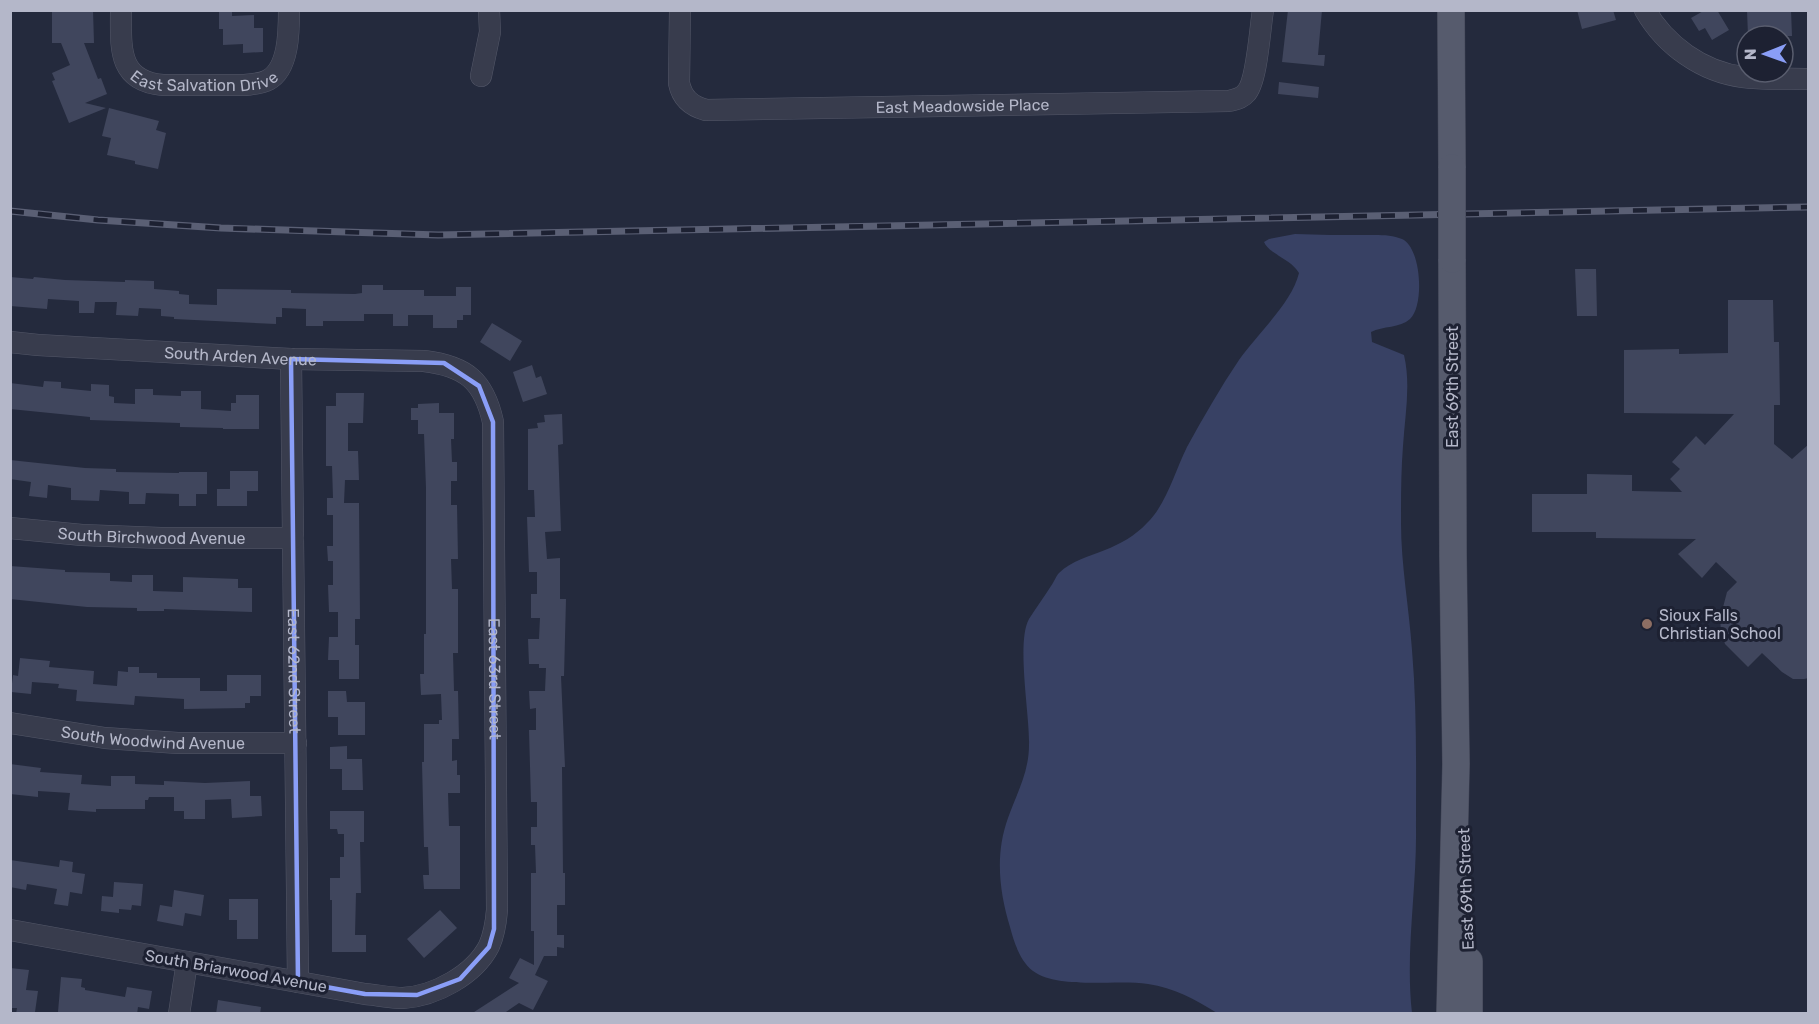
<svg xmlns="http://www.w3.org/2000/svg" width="1819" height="1024" font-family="Rubik,sans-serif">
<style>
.water{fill:#384164}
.building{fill:#40465d}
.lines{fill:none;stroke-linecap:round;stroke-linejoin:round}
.minor-casing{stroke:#535768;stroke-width:22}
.major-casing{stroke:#414556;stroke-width:28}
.minor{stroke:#383c4d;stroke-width:21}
.major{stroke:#565b6d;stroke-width:27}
.rail-casing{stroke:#5a5f74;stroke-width:7}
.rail{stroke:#1d2132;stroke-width:4.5;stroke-dasharray:14;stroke-linecap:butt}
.major-bridge-casing{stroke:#414556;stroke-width:28;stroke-linecap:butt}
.major-bridge{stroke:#565b6d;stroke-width:27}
.marked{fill:none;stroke:#8a9ef7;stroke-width:4.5;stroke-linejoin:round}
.education-dot{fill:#8d6e63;stroke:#1d2132;stroke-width:2}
.labels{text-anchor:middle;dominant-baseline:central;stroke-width:6;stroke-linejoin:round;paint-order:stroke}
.street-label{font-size:16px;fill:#b4b7c9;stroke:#1d2132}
.poi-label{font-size:16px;fill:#b4b7c9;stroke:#1d2132;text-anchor:start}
</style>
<rect width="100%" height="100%" fill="#242a3d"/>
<path class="water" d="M1295,234C1318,235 1342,235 1365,235C1376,235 1391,234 1402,239C1421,247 1425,305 1410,319C1400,328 1383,326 1371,332L1372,342L1404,355C1411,385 1405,415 1403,446C1401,471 1401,497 1401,523C1401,565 1409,607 1412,650C1417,708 1416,768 1416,827C1417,889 1405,952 1412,1013H1217C1195,999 1174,988 1148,984C1116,979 1059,990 1033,971C1020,961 1014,942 1010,927C999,891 995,854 1008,818C1017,793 1029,772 1029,745C1030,716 1016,642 1029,619C1036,608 1044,597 1051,586C1054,582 1056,576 1059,573C1071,561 1090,556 1105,550C1120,544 1135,536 1147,523C1166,505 1175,471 1187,447C1203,418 1220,388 1239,360C1257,334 1292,303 1299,273C1290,258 1270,255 1264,242L1269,239Z"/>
<path class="building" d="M52,10H93L94,43H84L98,79L101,78L107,94L85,103L106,108L69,123L52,81L55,80L52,73L70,65L61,43H52Z
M219,10H232V16L254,15V28H263V52L243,53V44L223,45V29H219Z
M1288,10H1322L1318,55H1325L1324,66L1282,62Z
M1577,10H1613L1616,20L1582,29Z
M1705,10H1717L1729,30L1712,40L1705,28L1699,31L1691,18Z
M1747,10H1791L1792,36H1748Z
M1279,82L1319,87L1318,98L1278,94Z
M109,108L159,121L156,130L166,133L158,169L135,164V161L107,155L111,138L102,136Z
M1575,269H1596L1597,316H1577Z
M10,277L33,279L34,277L65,280L125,282V280L154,281V289L179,291V294L189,295V304L217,305V289L291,290V293L355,294L362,293V285H383V290H424V296H456V287H471V315H463V320H457V328H433V315H408V326H393V314H364V321H323V326H306V309L282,308V317H276V324L174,319V317L161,316V309L139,308L138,316L116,315L117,302H95L94,313H79V301L48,299L47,309L10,306Z
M1728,300H1773L1774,342H1779L1780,405H1774V444L1792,459L1809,444V678L1804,679H1793L1782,672L1762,653L1748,667L1725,644L1721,631L1720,619L1727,592L1737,582L1716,562L1702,578L1678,554L1696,539L1596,538V532H1532V494H1587V474L1632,475V491L1682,492L1670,479L1680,469L1672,462L1696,436L1705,445L1734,414L1624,413V350L1679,349V354L1728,353Z
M492,323L522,341L510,361L480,342Z
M532,365L536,378L541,376L547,394L523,402L513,372Z
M44,381L61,382V388L91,391V384L109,385V396L114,397V403L135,404V389H153V395L181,396V391H201V409L231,411V403H236V395H259V429H223V428L180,427V423L90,420V417L10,409V383L43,387Z
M336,393H364L363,423H348V451H358L359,480H345L344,503H359L360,619H355V645H359V679H339V660H328L329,637H338V612H329L328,585H333V561H328L327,546H333V515H327V498H333L332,466H326V406H336Z
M439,403V413H454V439H451L452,462H457V481H451V505H457L458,559H451L452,589H458V653H453L454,691H458L459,739H452V761L457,760V775H460V793H448L449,826H460V889H424L423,875H429L428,847H424L422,762H424V724H439V720H442L441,694L421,695L420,674H424V634H426V488L424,434H418V420H411V408H418V404Z
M562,414L563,444L558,445L561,531L545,532L547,559L560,558V599H566L564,676H561L565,767H562L563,873H565V905H557V935H564V948L557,947V956H544L535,975L548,981L533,1010L519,1003L503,1014H471L519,983L509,978L520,958L534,965V931H531V873H536L535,845H531V827H537V802H531L529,730H536V708L530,709L529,691H545L546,668H539V664H529L528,639H539L540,618H531V594H537V572H529L527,517H535L534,490H528V429L538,428L537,423L545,422L544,415Z
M10,460L85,468L116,469V472L179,473V472H207V494H196V506H179V494L146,493L145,504H129V492L100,490L99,501L71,500V488L48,485L47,498L29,496L31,482L10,479Z
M230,471H258V491H247V506H217V489H230Z
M10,566L65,570V572L110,573V581L132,582V575H153V591L183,592V577L238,579V588H252V612L164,609V611H137V608L87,607L10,599Z
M20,658L50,661L49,667L94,671L93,684L117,686L118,671L128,672V667H139V673H157V678H200V691H227V675H261V696H250V703H245V708L184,709V699L135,696L134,705L76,701L77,690L58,688L59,684L32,682L31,694L11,692L13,675L18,676Z
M328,691H346L347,702H365V735H338V717H328Z
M347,746V759H362L363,790H342V769H330V747Z
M10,764L41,768L40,772L82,775L81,784L111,786V776H135V784L164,785V781L205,783L250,781V796H261L262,816L232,818L231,799L205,800V819H184V811H174V797H149L148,800H145V809H96V812L68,810L70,793L38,791V797L10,794Z
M330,811H364V842H360L361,893H356L355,935H366V952H332V900H330V878H340V857H344V834H338L337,829H330Z
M10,860L59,867L60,860L73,862L72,872L85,874L82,894L70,892L68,906L54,904L57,889L27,884L26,890L10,887Z
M114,882L143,884L141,906L132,905L131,910L119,909V913L101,911L102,896L113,897Z
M174,890L204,895L201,916L185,913L183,926L157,921L160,905L172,907Z
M229,899H258V939H237V920H229Z
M440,910L457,928L424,958L407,939Z
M10,968L29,970L26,990L38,991L35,1012L16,1014L17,1008H10Z
M61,977L82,979L81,987L85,988V990L125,997L127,987L152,991L149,1009L138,1007L137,1014L58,1012Z
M218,1000L261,1007L260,1014H216Z"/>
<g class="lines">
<g class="minor-casing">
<g id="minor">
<path id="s1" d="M121,10C121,47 117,81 163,85H245C253,84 261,84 268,80C289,69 289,31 289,10"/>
<path id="s2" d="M680,10L679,83C682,98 691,106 706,110L1229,101C1236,99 1241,99 1246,93C1257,82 1260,28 1263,10"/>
<path d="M1645,10C1665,45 1702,72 1743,77C1764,80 1787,78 1808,79"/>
<path d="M481,76L490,32L489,10"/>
<path id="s3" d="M10,342L38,345L291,359L424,361C466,366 484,381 493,422L497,910C496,922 494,935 489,946C474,975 435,996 403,998C391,998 377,995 365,994L10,930"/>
<path id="s4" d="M291,359L298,982"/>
<path id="s5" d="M10,528L82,535L161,538H293"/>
<path id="s6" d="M10,723L105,738L178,743H296"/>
<path d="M179,1014L187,962"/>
</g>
</g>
<g class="major-casing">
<path id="major" d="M1451,10L1452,168
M1469,961V1014
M1450,1014L1456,764L1453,556L1452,259"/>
</g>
<use href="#minor" class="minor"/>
<use href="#major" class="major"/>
<g class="rail-casing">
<path id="rail" d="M10,211L98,220L221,228L438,235L1808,207"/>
</g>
<use href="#rail" class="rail"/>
<g class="major-bridge-casing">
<path id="major-bridge" d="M1452,168V259"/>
</g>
<use href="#major-bridge" class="major-bridge"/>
</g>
<path class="marked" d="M291,359L444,363L479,386L493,422L494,929L489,947L460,979L417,995L365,994L298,982Z"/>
<circle class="education-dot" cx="1647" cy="624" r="6"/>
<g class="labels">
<g class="street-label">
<text stroke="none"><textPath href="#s1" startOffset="140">East Salvation Drive</textPath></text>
<text stroke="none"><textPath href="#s2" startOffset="370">East Meadowside Place</textPath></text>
<text stroke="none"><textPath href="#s3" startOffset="231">South Arden Avenue</textPath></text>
<text transform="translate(1452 387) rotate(-90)">East 69th Street</text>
<text stroke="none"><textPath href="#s5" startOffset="142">South Birchwood Avenue</textPath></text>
<text stroke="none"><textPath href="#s4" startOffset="312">East 62nd Street</textPath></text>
<text stroke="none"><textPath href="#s3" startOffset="772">East 63rd Street</textPath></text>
<text stroke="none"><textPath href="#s6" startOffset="144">South Woodwind Avenue</textPath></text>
<text transform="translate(1466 889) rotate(-92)">East 69th Street</text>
<text transform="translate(236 971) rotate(10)">South Briarwood Avenue</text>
</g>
<g class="poi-label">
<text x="1659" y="615">Sioux Falls<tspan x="1659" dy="18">Christian School</tspan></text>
</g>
</g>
<rect width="1819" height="1024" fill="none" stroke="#b4b7c9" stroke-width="24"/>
<g transform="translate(1765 54) rotate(269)"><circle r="28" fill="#1d2132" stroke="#595d6e" stroke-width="1.5"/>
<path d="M0-4.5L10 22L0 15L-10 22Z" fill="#8a9ef7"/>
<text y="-9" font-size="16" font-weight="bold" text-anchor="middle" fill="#b4b7c9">N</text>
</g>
</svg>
